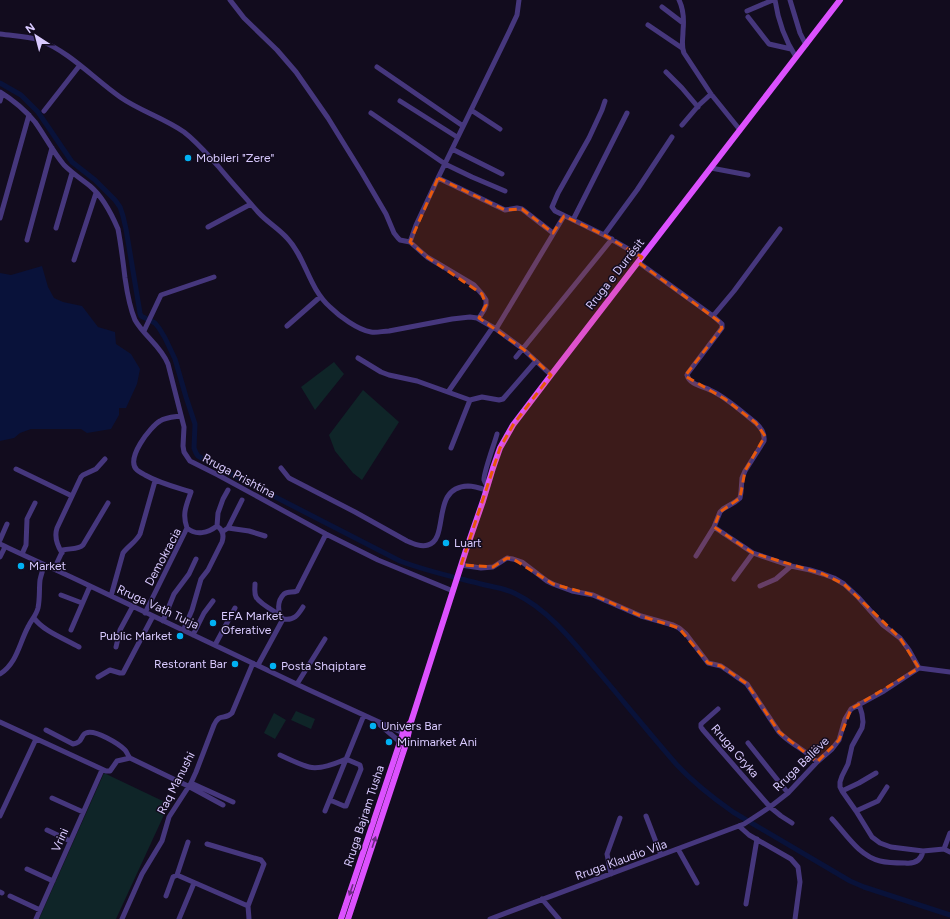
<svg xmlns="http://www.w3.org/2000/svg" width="950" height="919" font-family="Figtree,sans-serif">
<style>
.green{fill:#0f2528}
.water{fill:#09123a}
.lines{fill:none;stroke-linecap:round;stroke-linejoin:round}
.canal{stroke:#09123a;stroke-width:5}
.minor{stroke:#46377d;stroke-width:5}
.major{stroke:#dc51fe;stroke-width:6}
.oneway{fill:#6d2b83}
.marked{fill:#e8590c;fill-opacity:0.2;stroke:#e8590c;stroke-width:3;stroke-dasharray:8 5;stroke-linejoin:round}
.poi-dot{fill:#01b1f3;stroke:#120c1e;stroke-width:1.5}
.labels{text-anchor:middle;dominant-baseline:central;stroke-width:3;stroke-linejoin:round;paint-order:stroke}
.poi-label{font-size:12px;fill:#d9caff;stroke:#120c1e;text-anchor:start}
.street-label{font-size:12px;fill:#d9caff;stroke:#120c1e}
</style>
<rect width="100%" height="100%" fill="#120c1e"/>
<path class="green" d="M334,362L344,374L315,410L301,387Z
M363,390L399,422L362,480L353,473L335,451L329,435Z
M296,711L315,719L311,729L291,720Z
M274,713L286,720L275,739L264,733Z
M104,773L169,804L116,919H39Z"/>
<path class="water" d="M42,266L48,287L54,298L63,302L82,306L98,327L115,332L116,344L131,354L140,369L137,384L126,408H119V415L111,429L87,433L81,429H31L20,433L14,438L0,441V273L11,275Z"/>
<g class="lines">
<path class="canal" d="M0,83L21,95L38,112L72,162L95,180L115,200L120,207L123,216L126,229L140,313L141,316L155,323L159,328L165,338L175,359L186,397L195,424L194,448L196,453L198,456L217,467L400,561C426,571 454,577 481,584C493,587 505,588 516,594C549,610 574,643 597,670C624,702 650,734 677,765C694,783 713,798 733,812L850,881L864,887L950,915"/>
<path class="minor" d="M230,0L244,18L277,50L296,72L328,118L362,173L386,214L394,233L398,238L400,240L410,242L427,257L474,285L482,294L486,300V305L484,310L479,318
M679,0C684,10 684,21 683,31C683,39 681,46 684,53L711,94L740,130
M775,0C778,20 785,40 796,57
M790,0L800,33L806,45
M662,7L683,23
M747,11L773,0
M748,17L769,44L791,49
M648,25L682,48
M0,34C13,36 26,36 39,40C70,52 93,78 120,97C140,111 164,118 184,132C197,142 207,154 218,166C231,182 245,197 258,212C267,222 278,228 287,238C306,258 308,287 330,307C339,316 358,330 371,332C377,333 383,331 389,331L452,319L470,317L477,318L496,329L523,349L551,375
M377,67L463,126
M666,72L682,88L698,107
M0,92C13,100 25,110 35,122C45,136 53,152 64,165C72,173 81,179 90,186C102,196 112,215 118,229C121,245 123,261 125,278C127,292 129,306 135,320C144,336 161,346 168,364L184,427L183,446L184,452L190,461L218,475L326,534L378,560L453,591
M0,101L2,94
M400,101L457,137
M605,101L602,110L589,138L558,193L552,207L555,211L604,235L642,257
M471,110L500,129
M44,111L80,65
M371,113L445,164L472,177L505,191
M682,125L699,105L711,94
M452,149L502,174
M711,168L748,175
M438,178L505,210L517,208L522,209L553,233
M0,218L29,115
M573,220L627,113
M208,227L251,204
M56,228L72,173
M604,235L637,190L672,137
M27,240L52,148
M410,242L416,225L438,178L510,30L517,15L519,0
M74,260L96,193
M638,262L713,316L722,324V328L688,373L687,375C690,385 702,386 710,390C725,396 743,413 756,423C761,428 765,433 764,441L745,471L742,478L741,492L740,498L735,502L723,509L720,512L714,527L696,556
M713,316L734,291L780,229
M287,326L320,297
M496,329L564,216
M144,331L161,295L214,277
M516,357L612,239
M358,358L381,372L389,375L417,381L470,400L482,397L499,400L503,399L536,361
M448,392L493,327
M181,416C174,417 166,417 160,421C150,427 125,459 137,470C139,472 142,473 145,475C159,483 175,487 191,492C186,506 182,514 187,528
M451,448L470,400
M281,468L289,478L355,512L407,541C414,544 421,547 428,545C450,539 430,487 468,486C474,486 480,488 486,490
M16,469L72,496
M487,486C486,484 485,483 484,480C483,474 495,442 497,434
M714,527L753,553L791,566L810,570L823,574L834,578L844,584L858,597L883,625L900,638L909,650L919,668
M187,528C196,536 208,533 217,526L218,513L223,499L228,490
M228,528L249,531L265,536
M222,532L228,528L242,500
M0,540L7,524
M0,544C29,558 59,571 88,585C161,619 234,654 307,689C339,704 371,718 403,733L406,736
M62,553C57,545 54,537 57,528L81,477L83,475L96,469L105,459
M22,554L26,545L27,519L35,503
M0,557L5,547
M461,565L481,568L493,567L507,558L513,559L522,562L547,581L553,584L572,591L593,595L641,616L673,625L679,628L686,634L708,663L721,666L747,684L779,732C790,744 806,750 817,762
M54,569L63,550C70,548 78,550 83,545L108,503
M734,579L753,553
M255,584C255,588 254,593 256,597C260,604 274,611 280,615
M760,586L776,579L791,566
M61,595L82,603
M111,596L123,553C128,546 136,542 140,534L155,481
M303,607C298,615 294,621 283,619C277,612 277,601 284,594C288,591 293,593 297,591L326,534
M145,613L187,528
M34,618C43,631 65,639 79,647
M163,621L174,594L189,574L196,559
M71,630L90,586
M183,631L192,610L201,579L208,570L222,542C224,536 223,530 217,526
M193,635L204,613L213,601
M215,645L235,608
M116,647L120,630L133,606
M258,665L283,619
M0,674C17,663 19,644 28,627C31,620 36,616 38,608C40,599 39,589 40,580C41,575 43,570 44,565
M98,677L110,670L120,673H123L153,616
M297,684L325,639
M859,704L862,714L863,722L862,728L852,746L848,764L842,776L840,782V787L842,791L856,811L872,837L880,843L891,847L923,851L944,849L950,833
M718,709L701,724V727L703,730L770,807L781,816L792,823
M0,722L106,771H110L117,761L130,758
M379,724L400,742L406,744
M46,730L73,744C84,742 80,735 86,733C95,729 119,744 125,750C127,752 128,756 130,758L188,786L223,805
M748,743L788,793
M280,755C289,759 301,765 309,767C320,770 337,763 346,759L360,765L361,769L346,806H344L330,800
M191,783L233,802
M842,791L859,783L876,773
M52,798L83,812
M325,811L364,715
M856,811L878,801L887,787
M0,816L36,739
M646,816L661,855
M832,819C846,834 859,856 880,861C888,863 897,863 905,863C914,864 921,861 923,851
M739,826L749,835L791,859L798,867L800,882L795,919
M47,830L70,841
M207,844L261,860L264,864L248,906L249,919
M678,849L697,883
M944,849L950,852
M27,869L53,881
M611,874L607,854L620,818
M177,875L248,906
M0,892L2,893
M10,896L40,910
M166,896L173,877L177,875L188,842
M542,899L559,919
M746,904L757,839
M36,919L102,770
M122,919L142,874L162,841L169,817L191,783L196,772L214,725C220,712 224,721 232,713L253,663
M179,919L194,883
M490,919L744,824L770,807L788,793L817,762L832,749L839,740L845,719L851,709L884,691L919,668L950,672"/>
<path class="major" d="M341,919L403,733L410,723
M348,919L406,744L411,722L466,550L483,501L493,468L500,448L513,425L551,375L840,0"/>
</g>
<defs><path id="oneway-solid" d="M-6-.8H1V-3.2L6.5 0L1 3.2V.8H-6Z"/></defs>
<g class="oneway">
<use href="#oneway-solid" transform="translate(374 842) rotate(-72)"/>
<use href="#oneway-solid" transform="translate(351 890) rotate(109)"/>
</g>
<path class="marked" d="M438,178L505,210L522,209L553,233L564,216L604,235L642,257L638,262L720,322L722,328L685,376L725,399L756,423L765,436L745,471L740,498L720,512L714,527L753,553L823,574L844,584L900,638L919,668L851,709L839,740L817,762L779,732L747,684L721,666L708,663L679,628L641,616L593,595L553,584L513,559L507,558L493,567L461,565L500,448L513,425L551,375L523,349L479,318L486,305L482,294L427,257L410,242Z"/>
<g class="poi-dot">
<circle cx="188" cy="158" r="4"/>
<circle cx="446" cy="543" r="4"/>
<circle cx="21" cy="566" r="4"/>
<circle cx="213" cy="623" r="4"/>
<circle cx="180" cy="636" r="4"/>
<circle cx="235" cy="664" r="4"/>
<circle cx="273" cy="666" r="4"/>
<circle cx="373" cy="726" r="4"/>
<circle cx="389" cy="742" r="4"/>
</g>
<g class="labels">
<g class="poi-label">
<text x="196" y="158">Mobileri "Zere"</text>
<text x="454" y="543">Luart</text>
<text x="29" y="566">Market</text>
<text x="221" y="616">EFA Market<tspan x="221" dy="14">Oferative</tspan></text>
<text x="172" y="636" text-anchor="end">Public Market</text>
<text x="227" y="664" text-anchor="end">Restorant Bar</text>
<text x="281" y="666">Posta Shqiptare</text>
<text x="381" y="726">Univers Bar</text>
<text x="397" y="742">Minimarket Ani</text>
</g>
<g class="street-label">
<text transform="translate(615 274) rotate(-52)">Rruga e Durrësit</text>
<text transform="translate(239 476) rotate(28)">Rruga Prishtina</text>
<text transform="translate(163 557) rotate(-62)">Demokracia</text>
<text transform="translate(158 607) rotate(25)">Rruga Vath Turja</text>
<text transform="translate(735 751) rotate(49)">Rruga Gryka</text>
<text transform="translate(801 764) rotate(-44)">Rruga Ballëve</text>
<text transform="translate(176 783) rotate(-63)">Raq Manushi</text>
<text transform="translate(364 816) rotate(-72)">Rruga Bajram Tusha</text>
<text transform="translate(60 840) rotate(-66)">Vrini</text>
<text transform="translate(621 860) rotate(-20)">Rruga Klaudio Vila</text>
</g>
</g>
<g transform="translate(36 36) rotate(324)" stroke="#120c1e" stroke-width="3" paint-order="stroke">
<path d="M0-3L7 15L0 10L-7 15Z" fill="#d9caff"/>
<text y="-6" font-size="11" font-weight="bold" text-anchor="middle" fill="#d9caff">N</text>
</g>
</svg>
